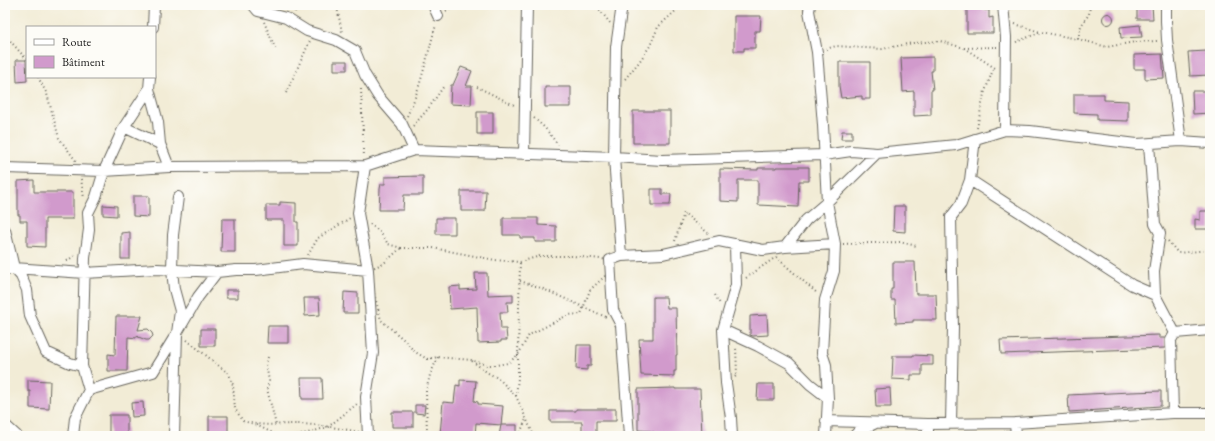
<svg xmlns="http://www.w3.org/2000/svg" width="1215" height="441" font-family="'EB Garamond',serif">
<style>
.building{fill:#d19acc}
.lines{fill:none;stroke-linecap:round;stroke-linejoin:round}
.minor-casing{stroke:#67655d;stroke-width:12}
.path{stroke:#67655d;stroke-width:2;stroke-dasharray:1 3;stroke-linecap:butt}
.minor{stroke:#fff;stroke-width:10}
</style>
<rect width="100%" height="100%" fill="#fdfcf7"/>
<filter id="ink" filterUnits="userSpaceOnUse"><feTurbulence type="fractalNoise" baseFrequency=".025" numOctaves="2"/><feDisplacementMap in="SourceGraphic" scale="8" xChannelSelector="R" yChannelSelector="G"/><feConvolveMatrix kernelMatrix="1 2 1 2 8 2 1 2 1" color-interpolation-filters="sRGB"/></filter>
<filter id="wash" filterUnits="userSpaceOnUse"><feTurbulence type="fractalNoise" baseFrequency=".012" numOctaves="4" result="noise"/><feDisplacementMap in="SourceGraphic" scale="16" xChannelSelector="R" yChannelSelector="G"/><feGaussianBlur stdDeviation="0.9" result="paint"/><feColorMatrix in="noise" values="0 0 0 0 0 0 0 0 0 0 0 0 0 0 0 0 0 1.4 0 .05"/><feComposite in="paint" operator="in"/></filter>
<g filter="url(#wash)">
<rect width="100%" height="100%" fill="#f2ecd6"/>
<g id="blocks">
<path class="building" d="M967,5H984V10H989V18L993,17V33H967Z
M1137,5H1152L1153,19H1137Z
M1102.5 19a5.5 5.5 0 1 1 11 0a5.5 5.5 0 1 1-11 0Z
M734,16H761L760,31H755V48H744V51H734Z
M1140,25L1142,37L1121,38L1120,27Z
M1207,51L1209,75L1190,76L1188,52Z
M1162,54L1164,78L1145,79V69H1134V55Z
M933,57V71H931L933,90H931V115L914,116V91L903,92L901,58Z
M16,60H26L27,81L17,82Z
M334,61H347V70H334Z
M839,62H870V99H862V96L841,98L839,86Z
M461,67L472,71L466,86H472L471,105L450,104L451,85H453Z
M545,87H571V107H545Z
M1192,91H1209L1210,113L1193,114Z
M1074,94H1104V100L1128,101V121L1097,120V114L1074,113Z
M633,111H670V143H633Z
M477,112H493V134H477Z
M842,131H852V139H841Z
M776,167H809V181H799L798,207L758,205V180H738V202L720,201V169L758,170V168H776Z
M423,176V195H404L403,210H379L380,189L381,184H385V177Z
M34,180V192H73V219H45V247L27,246V221H20V215H18V181Z
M651,189H662V194H671L670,205H651Z
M461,191H486L485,211H461Z
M133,196H149V217L133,216Z
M280,202L296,203V222H298V246H284V220H266V205H280Z
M103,205L117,206V216L103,215Z
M894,206H905V232L893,231Z
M1200,211H1210V229H1195V219L1200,220Z
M436,218H455V234H436Z
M503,218H538V225L556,226V242H535V238H520V235H503Z
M222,219H235V252H221Z
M130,232V259H121V233Z
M893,262H915L916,294H936L937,320H913V322L896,323L895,300H891V289H893Z
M475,273H487L488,295L513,294V302H507L508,312H500L501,329H506L507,340H501V342L478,343L477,307L450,309L449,287L460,286V290L476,289Z
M226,290H238V298H226Z
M344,292L358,293V313H343Z
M653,297H666L667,308H676L677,355H676V371H674V376L641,375L639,339H653Z
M304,298H319L320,315L305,316Z
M767,315L768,335L753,336L750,335V316Z
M116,316H142L138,330L148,329L152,333L153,336L149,340H146L136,336V338L128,337L127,371H108V354L115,355Z
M268,326H288V343H267Z
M201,329H215V346H201Z
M1159,335V338H1165V348L1001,354L1000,340Z
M577,345H591V366H587V370L576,369Z
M913,355L933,356V365H922V375H911V380L892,379L893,356H913Z
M301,378H322L323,399H302Z
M28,380L50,381L49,409L30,408V391H28Z
M460,380L476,381L474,401L478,402V404L503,406L501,425H517V436H499L501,425L476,423L475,436L440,434L443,402L454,403L456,385L460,386Z
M758,384H774V400H757Z
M675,388V389H700L702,436H654V432H651V431L638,430V389Z
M890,388L891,407H876L875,389Z
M1161,391V406L1069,412L1068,395L1131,392Z
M143,402L144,416L132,417L131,403Z
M415,405H425L424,414L415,413Z
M576,409H616V421H596V436H582V422H550V411H576Z
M392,412H413V427H392Z
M109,415H127V436H109Z
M209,416H228V436H209Z"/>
</g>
</g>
<g filter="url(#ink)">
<use href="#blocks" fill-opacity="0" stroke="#67655d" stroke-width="1"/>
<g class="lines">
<g class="minor-casing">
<path id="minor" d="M253,5L258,11L286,18L307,31L336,40L355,51L365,75L378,96L402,124L414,150
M433,5L438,16
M810,5L809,11L817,52L823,125L827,202L835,244L834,271L825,300L822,353L826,365L828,398L826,436
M1003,5L1006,37L1005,130L1030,131L1137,144L1181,141L1210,143
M1166,5V21L1167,40L1181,141
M153,27L154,5
M149,89L158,122L160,144L169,167
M124,127L160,144
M975,139L970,180L1132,285L1155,295
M1149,144L1155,224L1160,233L1154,271L1155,295L1175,333L1171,340L1173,413
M524,154L527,5
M365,166L358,213L368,270L373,353L366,397L368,436
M5,168L104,171L169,167L365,166L414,150L614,157L662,160L824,155L851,151L877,153L956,145L1005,130
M5,230L14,268L21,276L27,290L30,316L46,352L70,363L82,366L89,390L75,418L73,436
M785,247L806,220L827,202L877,153
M621,256L614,157L616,47L622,5
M5,270L14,268L84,273L157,269L217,272L236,270H256L303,264L368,270
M723,330L758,346L789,363L810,384L828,398
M1175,333L1210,330
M82,366L85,258L89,229L88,213L96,197L104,171L124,127L149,89L150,77
M89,390L153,372L177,333L180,311L174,289L172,270L173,235L178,197
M826,421L928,424L1015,423L1173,413H1210
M951,423L953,328L951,217L961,204L970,180
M1015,423L1016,436
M5,425L17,436
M174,436L177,333L198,297L217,272
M629,436L621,325L613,310L610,260L621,256L663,254L719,241L763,250L785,247L835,244
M732,436L731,418L726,383L723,330L736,285L735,244
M854,436L860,430L874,424
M928,436V424"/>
</g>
<path class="path" d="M593,5L599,9L610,23
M337,7L342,32
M446,11L455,5
M295,12L296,5
M264,22L276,50
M1015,24L1040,32
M5,35L27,60
M1078,39L1081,26L1089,14L1090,5
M1016,42L1041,32L1078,39L1107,47L1135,42L1157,41
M964,48L997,47
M826,49L836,46L882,49L913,43L940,41L964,48L995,68
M38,77L47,94L59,138L76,161
M625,79L639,62L650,46L658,27L682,5
M477,87L516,106
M361,89L364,157
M286,93L310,41
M407,116C421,88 427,55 436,25
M534,118L545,128L558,145
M413,126L428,109L444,86
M977,128L984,94L994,67
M81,179L84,198
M370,224L380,232L388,244L401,248
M675,241L684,213L708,233
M1168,241L1178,253L1210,250
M843,244L900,242L917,246
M401,248H433L495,260L520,262L540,256H573L610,260L605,276L590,290L581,314L568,315L529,335L518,355L508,363L496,365H487L471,360L438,357L427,359L415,352L403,339L381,320L368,270L384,263Z
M308,255L318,238L350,218
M776,257L818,294
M67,261L75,255
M746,278L773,259
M520,281L541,288L606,317
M715,295L720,304
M187,340L229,374L233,385L235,409L243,421C262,427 276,424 295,424C316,424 338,428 359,432
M268,357L266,364L269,381L267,389L276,425
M472,361L488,373L498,378L516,396L534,436
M735,377L737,375L736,346
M516,396L518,378V355L520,262
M256,425L275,434V436
M297,436L328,427L357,404
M427,436L426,391L430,375L438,357
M519,436L526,419"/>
<use href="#minor" class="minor"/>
</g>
</g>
<rect width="1215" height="441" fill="none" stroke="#fdfcf7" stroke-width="20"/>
<rect x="26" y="26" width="130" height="52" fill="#fdfcf7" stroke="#a3a29f"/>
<rect x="34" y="39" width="20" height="6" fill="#ffffff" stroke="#a3a29f"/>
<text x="62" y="46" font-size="12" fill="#1c1c1c">Route</text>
<rect x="34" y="56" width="20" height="12" fill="#d19acc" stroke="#a3a29f"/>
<text x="62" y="66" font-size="12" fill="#1c1c1c">Bâtiment</text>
</svg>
